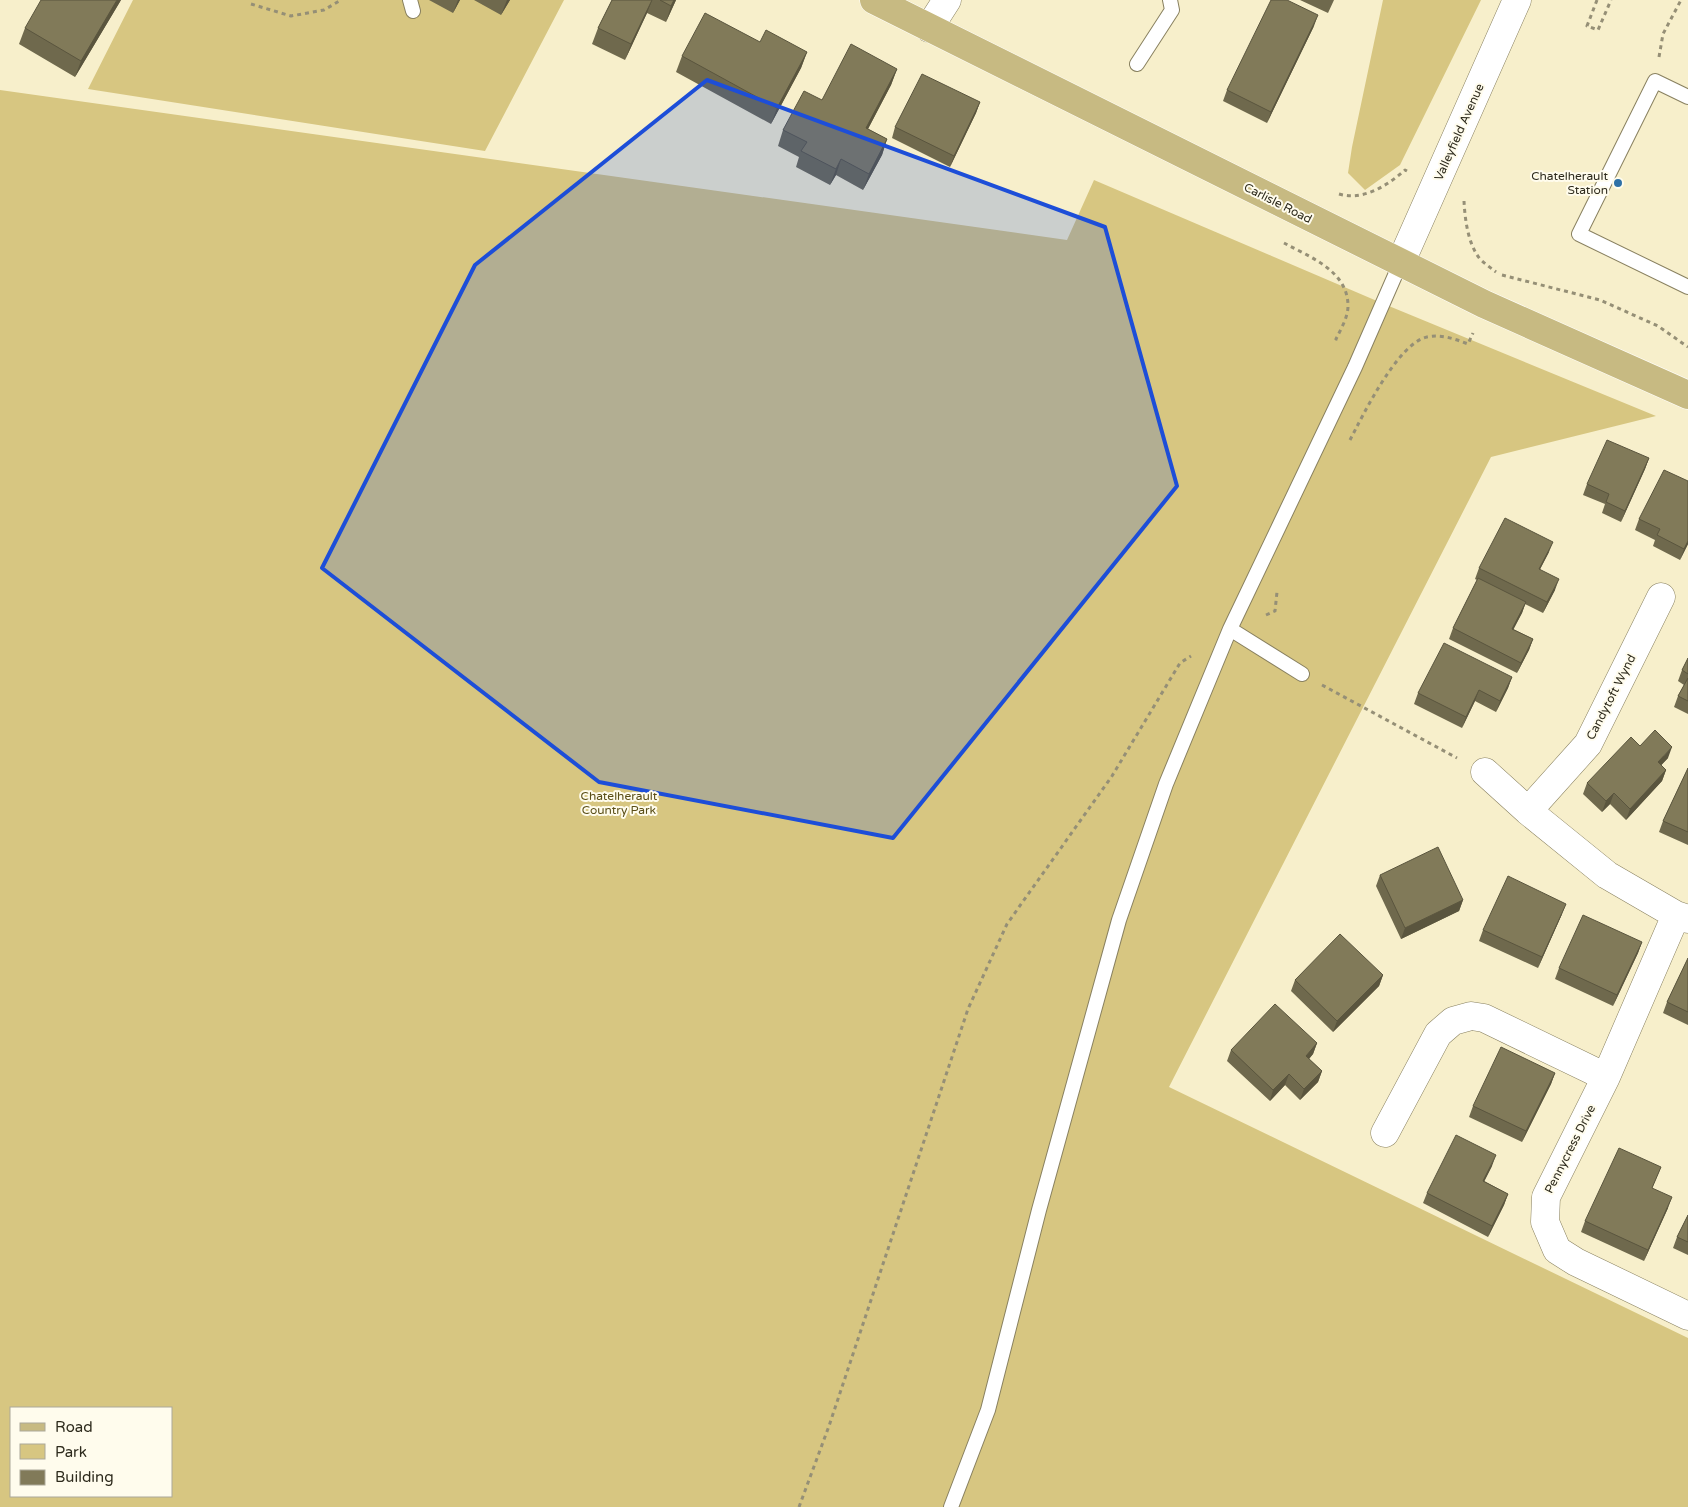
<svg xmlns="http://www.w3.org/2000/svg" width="1688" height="1507" font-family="'Varela Round',sans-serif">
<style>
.green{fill:#d7c681;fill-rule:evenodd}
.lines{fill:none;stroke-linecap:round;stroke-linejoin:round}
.service-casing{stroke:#898160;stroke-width:16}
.minor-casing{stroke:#898160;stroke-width:29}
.primary-casing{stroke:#fff;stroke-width:29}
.path{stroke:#958f76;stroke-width:3;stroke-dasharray:4 4;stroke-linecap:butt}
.service{stroke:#fff;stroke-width:14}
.minor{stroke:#fff;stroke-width:28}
.primary{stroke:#c7ba82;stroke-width:28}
.wall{fill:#6f694d}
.shaded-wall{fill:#5a553e}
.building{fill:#817a59;stroke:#5a553e}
.marked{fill:#1d4ed8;fill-opacity:0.2;stroke:#1d4ed8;stroke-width:4;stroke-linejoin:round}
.poi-dot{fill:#2f71a7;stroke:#fffced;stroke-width:2}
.labels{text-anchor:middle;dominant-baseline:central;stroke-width:4;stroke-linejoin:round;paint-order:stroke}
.street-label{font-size:12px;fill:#2e2b1d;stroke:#fffced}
.poi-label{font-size:12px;fill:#2e2b1d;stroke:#fffced;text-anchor:end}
.park-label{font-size:12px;fill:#5a4e17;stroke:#fffced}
</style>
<rect width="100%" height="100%" fill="#f7efcb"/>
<path class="green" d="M133,0H564L485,151L88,89Z
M1383,0H1481L1400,165L1365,190L1348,173L1352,147Z
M0,90L1067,240L1094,180L1384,304L1656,416L1491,457L1169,1087L1688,1338V1507H0ZM11,1408H171V1496H11Z"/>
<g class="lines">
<g class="service-casing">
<path id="service" d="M410,0L413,11
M1137,64L1172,10L1170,0
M1688,97L1655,81L1579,234L1688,287
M1230,629L1302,674
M951,1507L988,1410L1039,1210L1119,920L1166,784L1230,629L1355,367L1400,264"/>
</g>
<g class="minor-casing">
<path id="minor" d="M929,28L947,0
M1400,264L1517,0
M1485,772L1528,811L1607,875L1676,915L1688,919
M1528,811L1588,744L1661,597
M1676,915L1606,1077L1546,1197L1545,1222L1557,1250L1576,1262L1688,1316
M1385,1133L1438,1034L1453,1021L1471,1016L1484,1018L1606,1077"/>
</g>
<g class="primary-casing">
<path id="primary" d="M874,0L1484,304L1688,395"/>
</g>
<path class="path" d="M1597,0L1587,26L1598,30L1611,0
M251,4L291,16L324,10L341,0
M1659,57L1663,34L1681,0
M1339,194C1363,201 1387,186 1405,170L1407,171
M1464,201C1465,220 1468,244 1480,259C1485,264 1491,268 1496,272
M1284,243C1310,257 1348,271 1348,306C1348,317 1341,329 1336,339L1340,340
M1502,275L1600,300L1658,326L1688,347
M1350,440C1363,415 1398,343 1427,337C1442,334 1455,339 1468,344L1473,333
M1266,615L1275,611L1277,592
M1322,685L1457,758
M799,1507L829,1426L968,1009L1007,924L1112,776L1180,663L1191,656"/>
<use href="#service" class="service"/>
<use href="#minor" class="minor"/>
<use href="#primary" class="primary"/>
</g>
<path class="wall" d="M121,0L75,77L19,44L25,28Z
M429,0H460L453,13Z
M474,0H510L501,15Z
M612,0H676L666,22L647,13L625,60L592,44L598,28Z
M1300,0H1334L1328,13Z
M1314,26L1267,123L1223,101L1227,90Z
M760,42L807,52L801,68L771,124L676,72L682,56Z
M897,69L891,85L868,129L887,139L882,155L863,190L836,175L830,185L796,167L799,157L778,146L783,130L822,100Z
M980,102L976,113L950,167L892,138L895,127Z
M1649,458L1645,469L1621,522L1602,513L1605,504L1583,495L1587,484Z
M1688,481V544L1680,560L1653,546L1655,540L1635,530L1639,519Z
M1549,552L1540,569L1555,590L1543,613L1525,604L1522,613L1513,629L1533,639L1529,650L1517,673L1449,639L1453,628L1477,580L1475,579L1479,568Z
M1688,658V714L1674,707L1678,696L1684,685L1678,681L1682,670Z
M1512,677L1508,688L1496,712L1475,701L1462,728L1414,704L1418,693Z
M1640,746L1668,758L1661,765L1666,770L1662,781L1626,820L1610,804L1602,812L1583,794L1587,783Z
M1688,768V845L1659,832L1663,821Z
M1380,875L1463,900L1459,911L1401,939L1376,886Z
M1562,914L1538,968L1479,941L1483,930Z
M1642,942L1638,953L1613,1006L1555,979L1559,968Z
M1688,958V1025L1663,1013L1667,1002Z
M1383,975L1379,986L1333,1032L1291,991L1295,980Z
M1317,1043L1313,1054L1309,1059L1322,1071L1318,1082L1300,1100L1285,1085L1270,1101L1227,1061L1231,1050Z
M1555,1073L1551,1084L1522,1142L1469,1117L1473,1106Z
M1492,1166L1484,1181L1508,1194L1504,1205L1488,1237L1423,1203L1427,1193Z
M1661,1167L1652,1188L1668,1208L1644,1261L1581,1232L1585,1221Z
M1688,1215V1255L1673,1248L1677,1237Z"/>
<path class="shaded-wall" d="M117,0H121L75,77L81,61Z
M458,0H460L453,13Z
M507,0H510L501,15Z
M652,0L647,13L625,60L631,44Z
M674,0H676L666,22L671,6Z
M1318,15L1314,26L1267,123L1271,112Z
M807,52L801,68L771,124L777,108Z
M897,69L891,85L860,144L866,128Z
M980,102L976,113L950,167L954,156Z
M887,139L882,155L863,190L869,174Z
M841,159L836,175L830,185L836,169Z
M1649,458L1645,469L1621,522L1625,511Z
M1688,541V544L1680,560L1684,549Z
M1553,542L1549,552L1535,579L1539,569Z
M1559,579L1555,590L1543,613L1547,602Z
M1526,602L1522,613L1508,640L1512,629Z
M1533,639L1529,650L1517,673L1521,663Z
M1512,677L1508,688L1496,712L1500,701Z
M1479,690L1475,701L1462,728L1466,717Z
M1672,747L1668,758L1654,773L1658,762Z
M1666,770L1662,781L1626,820L1630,809Z
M1614,793L1610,804L1602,812L1606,801Z
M1463,900L1459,911L1401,939L1405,928Z
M1566,904L1562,914L1538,968L1542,957Z
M1642,942L1638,953L1613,1006L1617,995Z
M1383,975L1379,986L1333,1032L1337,1021Z
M1317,1043L1313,1054L1302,1067L1306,1056Z
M1322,1071L1318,1082L1300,1100L1304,1089Z
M1555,1073L1551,1084L1522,1142L1526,1131Z
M1289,1074L1285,1085L1270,1101L1273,1090Z
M1496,1155L1492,1166L1479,1192L1483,1181Z
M1508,1194L1504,1205L1488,1237L1492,1226Z
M1672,1197L1668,1208L1644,1261L1648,1250Z"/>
<path class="building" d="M41,0H117L81,61L25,28Z
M612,0H652L631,44L598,28Z
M660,0H674L671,6Z
M1271,0H1287L1318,15L1271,112L1227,90Z
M705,13L760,42L766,30L807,52L777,108L682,56Z
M851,44L897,69L866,128L887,139L869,174L841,159L836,169L801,151L807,142L783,130L804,91L822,100Z
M922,74L980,102L954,156L895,127Z
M1607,440L1649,458L1625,511L1606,502L1609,494L1587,484Z
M1664,470L1688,481V541L1684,549L1657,535L1660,529L1639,519Z
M1505,518L1553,542L1539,569L1559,579L1547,602L1479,568Z
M1478,578L1526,602L1512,629L1533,639L1521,663L1453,628Z
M1444,643L1512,677L1500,701L1479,690L1466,717L1418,693Z
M1688,658V674L1682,670Z
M1688,678V701L1678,696Z
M1655,730L1672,747L1658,762L1666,770L1630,809L1614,793L1606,801L1587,783L1631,737L1640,746Z
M1688,768V832L1663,821Z
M1438,847L1463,900L1405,928L1380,875Z
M1508,876L1566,904L1542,957L1483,930Z
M1583,915L1642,942L1617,995L1559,968Z
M1340,934L1383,975L1337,1021L1295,980Z
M1688,958V1012L1667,1002Z
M1275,1004L1317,1043L1306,1056L1322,1071L1304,1089L1289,1074L1273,1090L1231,1050Z
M1501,1047L1555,1073L1526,1131L1473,1106Z
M1456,1135L1496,1155L1483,1181L1508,1194L1492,1226L1427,1193Z
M1619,1148L1661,1167L1652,1188L1672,1197L1648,1250L1585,1221Z
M1688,1215V1242L1677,1237Z"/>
<path class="marked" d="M707,80L1105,227L1177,486L893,838L599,782L322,568L475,265Z"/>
<circle class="poi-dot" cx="1618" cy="183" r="5"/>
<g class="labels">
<g class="street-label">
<text transform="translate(1459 132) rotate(-66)">Valleyfield Avenue</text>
<text transform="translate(1278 203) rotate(27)">Carlisle Road</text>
<text transform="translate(1611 697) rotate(-63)">Candytoft Wynd</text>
<text transform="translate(1570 1149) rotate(-63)">Pennycress Drive</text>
</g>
<g class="poi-label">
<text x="1608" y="176">Chatelherault<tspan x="1608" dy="14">Station</tspan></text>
</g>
<g class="park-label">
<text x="619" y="796">Chatelherault<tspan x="619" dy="14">Country Park</tspan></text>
</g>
</g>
<rect x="10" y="1407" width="162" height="90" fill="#fffced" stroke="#aba89a"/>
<rect x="20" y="1423" width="25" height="8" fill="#c7ba82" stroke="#aba89a"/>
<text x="55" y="1432" font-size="15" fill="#2e2b1d">Road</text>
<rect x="20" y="1444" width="25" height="15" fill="#d7c681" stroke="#aba89a"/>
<text x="55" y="1457" font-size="15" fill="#2e2b1d">Park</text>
<rect x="20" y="1470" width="25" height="15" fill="#817a59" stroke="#aba89a"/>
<text x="55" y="1482" font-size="15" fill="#2e2b1d">Building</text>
</svg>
